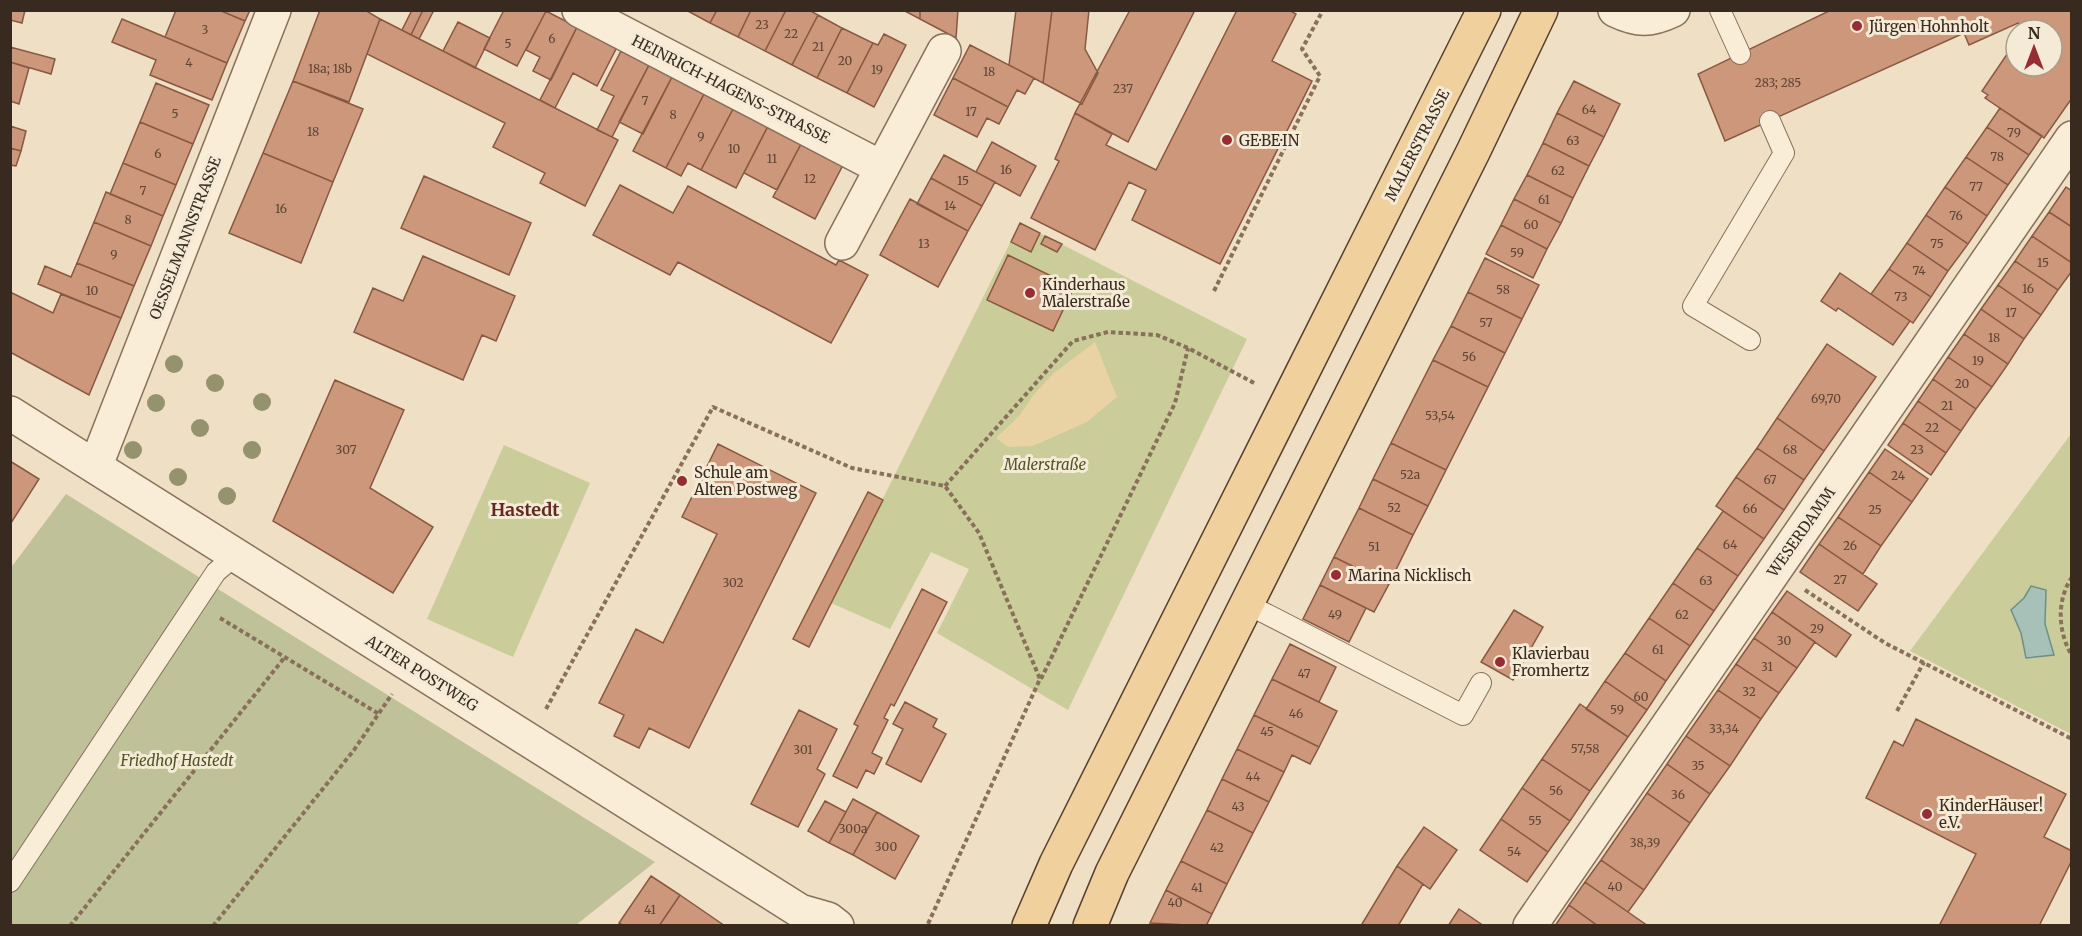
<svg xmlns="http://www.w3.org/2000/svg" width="2082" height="936" font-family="Merriweather,serif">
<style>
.green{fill:#cacc99}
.sand{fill:#e9d2a3}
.cemetery{fill:#bfc198}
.water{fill:#a7c1b8;stroke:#6d9085;stroke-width:1.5}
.building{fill:#cc977b;stroke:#885841;stroke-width:1.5}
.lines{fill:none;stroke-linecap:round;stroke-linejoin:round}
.service-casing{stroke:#89705b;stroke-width:22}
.minor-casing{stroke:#89705b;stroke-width:36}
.primary-casing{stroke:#573f2f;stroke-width:36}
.path{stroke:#89705b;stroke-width:4;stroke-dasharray:4.5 3;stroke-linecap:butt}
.service{stroke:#f9edd8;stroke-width:20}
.minor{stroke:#f9edd8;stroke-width:33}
.primary{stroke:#f0d19e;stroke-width:33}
.tree{fill:#95936e}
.poi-dot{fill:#972c34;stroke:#f5ead5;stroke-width:2}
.labels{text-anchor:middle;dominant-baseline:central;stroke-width:6;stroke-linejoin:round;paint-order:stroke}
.number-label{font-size:12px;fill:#5e4536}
.poi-label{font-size:15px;fill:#392a1f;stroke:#f5ead5;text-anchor:start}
.street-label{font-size:15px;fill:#392a1f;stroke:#f5ead5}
.park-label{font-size:15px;font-style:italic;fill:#4d5526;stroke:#f5ead5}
.quarter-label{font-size:18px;font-weight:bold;fill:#65281f;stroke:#f5ead5}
</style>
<rect width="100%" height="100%" fill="#eedfc5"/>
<path class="green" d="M1020,223L1247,339L1068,710L937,633L969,569L931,552L890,629L831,603Z
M2071,434V734L1910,651Z
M504,445L590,483L513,657L427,619Z"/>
<path class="sand" d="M1095,342L1117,397L1087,422L1033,446L1008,447L996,438L1019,416L1034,394L1054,373Z"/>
<path class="cemetery" d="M66,494L655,862L576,925H11L10,569Z"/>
<path class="water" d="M2031,586L2046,590L2045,624L2054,655L2026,658L2021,633L2011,610L2024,598Z"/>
<path class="building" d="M10,10H25L22,23L10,20Z
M176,10H219L245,21L227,63L165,37Z
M219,10H250L245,21Z
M320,10H365L380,19L349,102L293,81Z
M412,10H423L411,35L402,30Z
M423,10H434L419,39L411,35Z
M504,10L546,11L517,66L484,49Z
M686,10H717L710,23Z
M717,10H751L738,37L710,23Z
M751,10H786L765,51L738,37Z
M786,10H809L818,15L792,65L765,51Z
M903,10H920V19Z
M920,10H958L956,38L920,19Z
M1016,10H1052L1043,83L1009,65Z
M1052,10H1089L1085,49L1098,73L1082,104L1043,83Z
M1130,10H1195L1128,142L1075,113Z
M1237,10H1289L1296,14L1272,61L1312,81L1220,264L1132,220L1146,190L1129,182L1095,250L1031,218L1059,161L1055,159L1075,113L1112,134L1106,145L1156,170Z
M1831,10H2072V98L2044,138L1985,98L1988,95L1982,91L2016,41V66H2052V30H2023L2025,28L2018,23L1969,45L1964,33L1725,141L1698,74Z
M546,11L577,27L551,80L533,71L540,57L526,50Z
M818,15L842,28L817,78L792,65Z
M122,19L227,63L212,100L150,75L156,60L112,42Z
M380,19L618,140L585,206L540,183L545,173L493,147L505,123L367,54Z
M458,22L490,38L475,68L443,51Z
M577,27L617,47L597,86L573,73L555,108L540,100Z
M842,28L873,43L847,93L817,78Z
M884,34L906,45L874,107L847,93L873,43L878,45Z
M970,45L1034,78L1025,94L1017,90L1008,107L953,78Z
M10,47L55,59L51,74L10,62Z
M621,51L649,65L612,137L597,130L614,96L601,90Z
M10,62L29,68L19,104L10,101Z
M649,65L672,77L643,134L619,122Z
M672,77L704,94L666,168L633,151Z
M953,78L1008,107L999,124L987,118L977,137L934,115Z
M293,81L363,109L333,182L263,153Z
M1574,81L1620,104L1604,137L1557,113Z
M156,83L209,105L193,144L140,122Z
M704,94L733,109L701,170L688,163L681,176L666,168Z
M2000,108L2042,136L2029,155L1987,127Z
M733,109L768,126L736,188L701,170Z
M1557,113L1604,137L1589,166L1543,143Z
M140,122L193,144L176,185L123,163Z
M10,126L26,131L21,151L10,148Z
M768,126L801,144L777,190L744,173Z
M1987,127L2029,155L2008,185L1966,157Z
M992,142L1036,166L1020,196L976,172Z
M1543,143L1589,166L1573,198L1527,175Z
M801,144L843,165L815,219L773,197Z
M10,148L21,151L16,166L10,165Z
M263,153L333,182L301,263L229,233Z
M944,155L995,182L982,206L931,178Z
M1966,157L2008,185L1987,216L1945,187Z
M123,163L176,185L163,216L110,194Z
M1527,175L1573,198L1561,223L1514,199Z
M424,176L531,223L509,275L401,228Z
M931,178L982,206L968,231L917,204Z
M620,185L673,213L688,186L836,265L839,260L868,275L831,343L678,262L670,275L593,235Z
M1945,187L1987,216L1968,244L1926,215Z
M2066,187L2072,191V227L2049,212Z
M106,192L163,216L151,246L94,222Z
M910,199L968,231L938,287L880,255Z
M1514,199L1561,223L1547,249L1501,225Z
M2049,212L2072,227V263L2032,236Z
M1926,215L1968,244L1948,271L1907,243Z
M94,222L151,246L134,286L77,263Z
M1020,223L1040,233L1031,252L1011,242Z
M1501,225L1547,249L1533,278L1486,254Z
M1045,236L1062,244L1057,252L1041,244Z
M2032,236L2072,263V271L2058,290L2015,261Z
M1907,243L1948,271L1931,297L1889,269Z
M1008,255L1074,287L1053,331L987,300Z
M423,256L515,296L496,341L482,335L463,380L354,332L373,288L403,301Z
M1485,258L1539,285L1522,319L1468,292Z
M2015,261L2058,290L2041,315L1998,285Z
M77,263L134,286L121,318L38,284L45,266L71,277Z
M1889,269L1931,297L1913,323L1871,294Z
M1840,273L1910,321L1893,345L1838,308L1836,311L1821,301Z
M1998,285L2041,315L2024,339L1981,309Z
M10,292L53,313L61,294L121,318L89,395L10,352Z
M1468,292L1522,319L1505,353L1451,326Z
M1981,309L2024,339L2008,364L1964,334Z
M1451,326L1505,353L1488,387L1433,360Z
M1964,334L2008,364L1992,387L1948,357Z
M1827,344L1876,377L1824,451L1777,418Z
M1948,357L1992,387L1976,409L1933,379Z
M1433,360L1488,387L1446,470L1391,443Z
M1933,379L1976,409L1961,431L1918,401Z
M335,380L404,410L370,488L433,527L393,593L273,521Z
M1918,401L1961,431L1946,453L1903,423Z
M1777,418L1824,451L1804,480L1757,448Z
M1903,423L1946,453L1931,475L1888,445Z
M1391,443L1446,470L1428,506L1373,479Z
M718,444L816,493L689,748L649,728L639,748L614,736L624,715L599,703L636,629L663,643L717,534L682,517Z
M1757,448L1804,480L1784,510L1736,477Z
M1885,449L1928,479L1912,502L1869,472Z
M10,461L39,479L11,523H10Z
M1869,472L1912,502L1881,546L1838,517Z
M1736,477L1784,510L1764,539L1716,506Z
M1373,479L1428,506L1413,535L1359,508Z
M868,492L883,500L809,647L793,639Z
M1359,508L1413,535L1389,584L1334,557Z
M1723,511L1764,539L1738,576L1697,548Z
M1838,517L1881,546L1863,574L1819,544Z
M1819,544L1877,584L1858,611L1800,572Z
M1697,548L1738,576L1714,611L1673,583Z
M1334,557L1389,584L1374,612L1320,585Z
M1673,583L1714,611L1690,646L1649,618Z
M1320,585L1366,608L1349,642L1303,619Z
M922,589L947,602L894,706L891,704L884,718L888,720L872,753L882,758L874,774L866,770L857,788L833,776L858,726L854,724Z
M1787,591L1851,635L1836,657L1772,612Z
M1514,610L1543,627L1513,680L1481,662Z
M1772,612L1815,642L1797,668L1754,638Z
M1649,618L1690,646L1666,681L1625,653Z
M1754,638L1797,668L1779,693L1736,664Z
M1290,644L1336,667L1319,702L1272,679Z
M1625,653L1666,681L1647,710L1605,681Z
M1736,664L1779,693L1761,719L1718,690Z
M1272,679L1337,711L1319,747L1254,715Z
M1605,681L1647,710L1628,737L1586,709Z
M1718,690L1761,719L1730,766L1686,736Z
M905,702L937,719L933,727L946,734L921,782L886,764L903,729L893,724Z
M1580,704L1628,737L1590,791L1542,759Z
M799,710L837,729L817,769L825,774L798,827L751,804Z
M1254,715L1319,747L1310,764L1292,755L1284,772L1237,749Z
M1916,719L2066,794L2044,837L2072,851V860L2039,926H1939L1976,854L1866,798L1894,741L1903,746Z
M1686,736L1730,766L1710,794L1667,764Z
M1237,749L1284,772L1269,802L1222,779Z
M1542,759L1590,791L1570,821L1522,788Z
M1667,764L1710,794L1690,823L1647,793Z
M1222,779L1269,802L1253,833L1207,810Z
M1522,788L1570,821L1548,852L1501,819Z
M1647,793L1690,823L1644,890L1601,860Z
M853,799L877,812L853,855L829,843Z
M825,801L846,812L829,843L808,831Z
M1207,810L1253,833L1227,884L1181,861Z
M877,812L919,836L895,879L853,855Z
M1501,819L1548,852L1527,882L1480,850Z
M1424,827L1457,850L1430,889L1397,866Z
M1601,860L1644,890L1628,912L1585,882Z
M1181,861L1227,884L1212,914L1166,890Z
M1397,866L1423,884L1398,926H1364L1362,924Z
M651,876L680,895L659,926H624L619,923Z
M1585,882L1628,912L1648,926H1598L1569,905Z
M1166,890L1212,914L1206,926L1150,923Z
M680,895L725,926H659Z
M1569,905L1598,926H1555Z
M1459,909L1484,926H1448Z"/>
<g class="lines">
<g class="service-casing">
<path id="service" d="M1720,10L1740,54
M1750,340L1693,306L1784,153L1770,121
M1245,603L1463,715L1481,683
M10,882L216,572L236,555"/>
</g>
<g class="minor-casing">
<path id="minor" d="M579,10L882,168
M1615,10C1638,21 1650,21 1673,10
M842,243L944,51
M10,413L800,911L828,919L837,926
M96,465L274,10
M1530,926L2072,138"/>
</g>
<g class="primary-casing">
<path id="primary" d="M1029,926L1056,864L1484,10
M1090,926L1112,873L1473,152L1541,10"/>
</g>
<path class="path" d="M1214,291L1320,76L1302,49L1322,12
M945,486L1073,341L1108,332L1157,335L1188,348L1256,384
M2072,577C2056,601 2058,632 2072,656
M1805,590L1885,643L2072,739
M220,618L379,714
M1041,679L1175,403L1188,348
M546,709L713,407L852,468L945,486L979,533L1040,679L927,926
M1897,711L1924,662
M70,926L285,657
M213,926L354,750L392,694"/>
<use href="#service" class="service"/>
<use href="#minor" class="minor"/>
<use href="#primary" class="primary"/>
</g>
<g class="tree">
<circle cx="174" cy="364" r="9"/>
<circle cx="215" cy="383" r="9"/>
<circle cx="262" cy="402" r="9"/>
<circle cx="156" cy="403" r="9"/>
<circle cx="200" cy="428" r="9"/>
<circle cx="133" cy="450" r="9"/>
<circle cx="252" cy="450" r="9"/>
<circle cx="178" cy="477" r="9"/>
<circle cx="227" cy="496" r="9"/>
</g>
<g class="poi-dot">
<circle cx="1857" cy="26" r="6"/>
<circle cx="1227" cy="140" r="6"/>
<circle cx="1030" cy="293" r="6"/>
<circle cx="682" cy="481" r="6"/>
<circle cx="1336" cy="575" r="6"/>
<circle cx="1500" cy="662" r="6"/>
<circle cx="1927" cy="814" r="6"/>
</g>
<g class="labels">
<g class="number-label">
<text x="762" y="24">23</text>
<text x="205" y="29">3</text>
<text x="791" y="33">22</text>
<text x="552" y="38">6</text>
<text x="508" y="43">5</text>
<text x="818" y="46">21</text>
<text x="845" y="60">20</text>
<text x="189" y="62">4</text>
<text x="330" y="68">18a; 18b</text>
<text x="877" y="69">19</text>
<text x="989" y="71">18</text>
<text x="1778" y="82">283; 285</text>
<text x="1123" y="88">237</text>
<text x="645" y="100">7</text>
<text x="1589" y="109">64</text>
<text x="971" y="111">17</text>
<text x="175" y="113">5</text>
<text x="673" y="114">8</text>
<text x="313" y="131">18</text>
<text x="2014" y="132">79</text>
<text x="701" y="136">9</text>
<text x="1573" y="140">63</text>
<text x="734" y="148">10</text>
<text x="158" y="153">6</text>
<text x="1997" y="156">78</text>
<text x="772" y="158">11</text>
<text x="1006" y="169">16</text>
<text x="1558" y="170">62</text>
<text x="810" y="178">12</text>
<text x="963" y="180">15</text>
<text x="1976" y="186">77</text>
<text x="143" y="190">7</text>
<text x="1544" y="199">61</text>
<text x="950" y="205">14</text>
<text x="281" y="208">16</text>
<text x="1956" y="215">76</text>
<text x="128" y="219">8</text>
<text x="1531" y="224">60</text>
<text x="924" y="243">13</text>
<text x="1937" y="243">75</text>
<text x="1517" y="252">59</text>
<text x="114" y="254">9</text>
<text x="2043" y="262">15</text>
<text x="1919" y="270">74</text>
<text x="2028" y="288">16</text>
<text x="1503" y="289">58</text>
<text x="92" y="290">10</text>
<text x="1901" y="296">73</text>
<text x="2011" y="312">17</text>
<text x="1486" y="322">57</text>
<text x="1994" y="337">18</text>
<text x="1469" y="356">56</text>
<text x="1978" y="360">19</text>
<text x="1962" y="383">20</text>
<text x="1826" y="398">69,70</text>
<text x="1947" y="405">21</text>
<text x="1440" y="415">53,54</text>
<text x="1932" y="427">22</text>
<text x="346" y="449">307</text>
<text x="1790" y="449">68</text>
<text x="1917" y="449">23</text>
<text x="1410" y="474">52a</text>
<text x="1898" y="475">24</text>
<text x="1770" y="479">67</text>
<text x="1394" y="507">52</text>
<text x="1750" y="508">66</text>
<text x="1875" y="509">25</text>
<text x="1730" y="544">64</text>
<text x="1850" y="545">26</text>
<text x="1374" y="546">51</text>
<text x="1840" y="579">27</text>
<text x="1706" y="580">63</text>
<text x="733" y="582">302</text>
<text x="1335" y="614">49</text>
<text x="1682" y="614">62</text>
<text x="1817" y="628">29</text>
<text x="1784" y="640">30</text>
<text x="1658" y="649">61</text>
<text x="1767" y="666">31</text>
<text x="1304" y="673">47</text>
<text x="1749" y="691">32</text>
<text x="1641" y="696">60</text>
<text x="1617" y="709">59</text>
<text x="1296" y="713">46</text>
<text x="1724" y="728">33,34</text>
<text x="1267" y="731">45</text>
<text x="1585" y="748">57,58</text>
<text x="803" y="749">301</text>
<text x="1698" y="765">35</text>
<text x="1253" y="776">44</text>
<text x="1556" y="790">56</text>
<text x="1678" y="794">36</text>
<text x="1238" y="806">43</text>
<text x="1535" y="820">55</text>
<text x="853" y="828">300a</text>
<text x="1645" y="842">38,39</text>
<text x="886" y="846">300</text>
<text x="1217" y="847">42</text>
<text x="1514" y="851">54</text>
<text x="1615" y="886">40</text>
<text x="1197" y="887">41</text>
<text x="1175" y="902">40</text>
<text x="650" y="909">41</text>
</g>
<g class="poi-label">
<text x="1869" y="26">Jürgen Hohnholt</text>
<text x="1239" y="140">GE·BE·IN</text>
<text x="1042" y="284">Kinderhaus<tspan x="1042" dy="17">Malerstraße</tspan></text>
<text x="694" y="472">Schule am<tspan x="694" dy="17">Alten Postweg</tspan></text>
<text x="1348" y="575">Marina Nicklisch</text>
<text x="1512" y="653">Klavierbau<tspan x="1512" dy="17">Fromhertz</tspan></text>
<text x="1939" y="805">KinderHäuser!<tspan x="1939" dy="17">e.V.</tspan></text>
</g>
<g class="street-label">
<text transform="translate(731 89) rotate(27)">HEINRICH-HAGENS-STRASSE</text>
<text transform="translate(1417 145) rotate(-63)">MALERSTRASSE</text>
<text transform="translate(185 238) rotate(-69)">OESSELMANNSTRASSE</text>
<text transform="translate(1801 532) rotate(-55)">WESERDAMM</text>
<text transform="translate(422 673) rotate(32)">ALTER POSTWEG</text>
</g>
<g class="park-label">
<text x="1045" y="464">Malerstraße</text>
<text x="177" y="760">Friedhof Hastedt</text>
</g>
<g class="quarter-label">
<text x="525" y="509">Hastedt</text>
</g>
</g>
<rect width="2082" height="936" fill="none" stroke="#392a1f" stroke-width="24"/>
<g transform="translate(2034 48)"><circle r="28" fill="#f5ead5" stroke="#aa9d8c" stroke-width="1.5"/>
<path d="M0-4.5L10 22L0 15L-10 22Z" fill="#972c34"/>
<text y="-9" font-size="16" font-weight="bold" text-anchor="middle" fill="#392a1f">N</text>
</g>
</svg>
